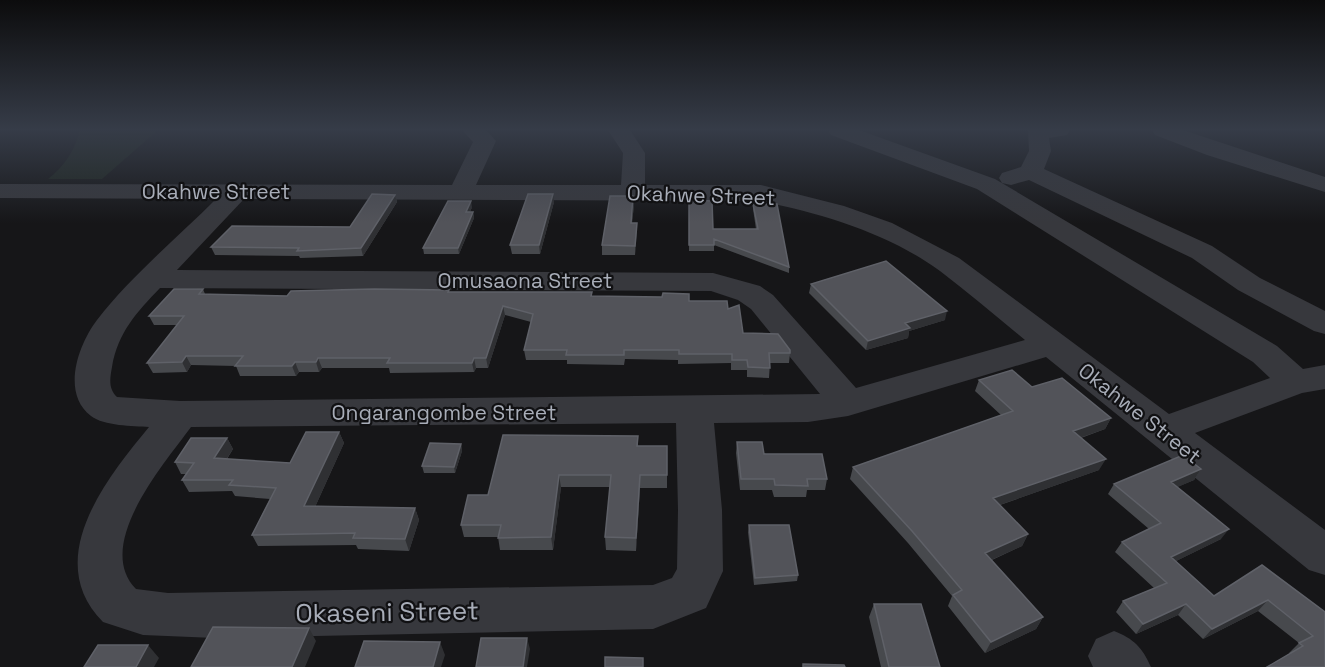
<svg xmlns="http://www.w3.org/2000/svg" width="1325" height="667" font-family="'Space Grotesk',sans-serif">
<style>
.green{fill:#1e261f}
.lines{fill:none;stroke-linecap:round;stroke-linejoin:round}
.minor{fill:#37383d;fill-rule:evenodd}
.wall{fill:#47494d}
.shaded-wall{fill:#2f3033}
.building{fill:#525359;stroke:#5f6168;stroke-width:1.5}
.labels{text-anchor:middle;dominant-baseline:central;stroke-width:4.5;stroke-linejoin:round;paint-order:stroke}
.street-label{font-size:21px;fill:#a8adb8;stroke:#111113}
.near-street-label{font-size:26px;fill:#a8adb8;stroke:#111113}
</style>
<rect width="100%" height="100%" fill="#161618"/>
<path class="green" d="M80,130H158L102,179H48C64,167 75,150 80,130Z"/>
<g class="lines">
<path class="minor" d="M462,130H486L496,141L476,185H621L623,153L608,130H630L645,153V185H761L844,206L892,223L959,258L1169,414L1270,378L1253,362L977,189L831,135L828,130H859L995,179L1277,346L1303,369L1325,365V389L1302,393L1195,433L1325,530V575L1309,570L1046,357L848,416L808,422L714,423L722,510L723,571L706,608L653,629L215,638L143,635L103,622C41,559 107,478 149,427C133,426 104,426 91,416C61,393 78,345 97,320C131,276 176,239 216,199L0,198V184L452,185L473,142ZM244,199L761,201C823,214 888,233 940,271C969,293 997,317 1025,340L856,388L773,295L760,286L713,273L177,270ZM160,288L711,291L738,300L751,309L820,394L180,401L117,397C108,389 110,378 112,367C118,332 137,312 160,288ZM676,423L678,510L677,569L672,578L653,585L168,593L136,589C93,545 164,464 191,427Z
M1028,130H1070L1067,135L1049,138L1051,151L1044,169L1212,246L1260,278L1325,311V334L1314,331L1238,290L1192,258L1029,180L1011,185L1002,183L999,178L1002,173L1021,167L1029,151Z
M1152,130H1183L1325,177V192L1207,155L1155,135Z
M1114,631C1134,639 1142,647 1151,667H1093L1088,656L1096,639Z"/>
</g>
<path class="wall" d="M395,195L397,202L363,256L300,258L299,256L215,255L211,247L350,227Z
M689,200L713,229H756L753,209V204L789,267V273L714,245V251H689Z
M554,202L540,254H512L510,245Z
M634,205L632,223H637L635,255H602V245Z
M472,207L470,212H473L474,218L459,254H424L423,248Z
M811,284L945,320L909,331L908,338L866,350L809,293Z
M203,289L205,294L287,296L449,292H592V296L689,301L728,309L743,333L790,353L789,363H770L769,378L747,377V370H731V363L678,364V360L625,359L624,365L567,364V360H526L524,350L531,322L505,315L488,368H476L474,372L390,373L389,368H322L319,372H299L296,376H240L236,366L191,365L187,372L153,373L147,363L177,325H154L149,316Z
M979,380L1032,387L1111,418L1105,429L1081,438L1099,470L1000,505L1028,534L1022,546L992,560L1043,617L1036,629L985,653L948,606L952,596L908,543L850,479L853,467L1001,415L975,391Z
M339,432L344,443L315,507L415,508L419,520L409,551L358,549L356,545L258,546L252,535L270,499L235,496L232,491L189,492L182,480L187,474H181L175,462L227,438L233,449L227,459L290,463Z
M638,436V446H667V488H640L636,551L606,550L605,537L610,487H561L553,550H500L498,537H464L461,525L488,495Z
M737,442L827,479L825,490H807L806,497H774L772,490H740L736,453Z
M461,444L462,451L455,473H424L422,466Z
M1201,469L1194,480L1177,487L1221,539L1176,561L1214,596L1262,565L1325,612V667L1290,654L1289,653L1299,643L1258,611L1203,639L1178,615L1136,634L1116,612L1123,601L1154,588L1115,552L1122,542L1149,529L1108,494L1114,484Z
M749,525L798,575L797,581L754,585L748,532Z
M874,604L940,667H881L869,617Z"/>
<path class="shaded-wall" d="M553,194L554,202L540,254L539,245Z
M395,195L397,202L363,256L361,248Z
M633,196L634,205L631,232V223Z
M471,201L472,207L467,218L466,212Z
M473,212L474,218L459,254L458,248Z
M637,223V232L635,255V246Z
M503,306L505,315L488,368L486,358Z
M947,311L945,320L909,331L908,338L866,350L868,341L905,323Z
M186,356L191,365L187,372L182,362Z
M318,358L322,368L319,372L316,362Z
M474,358L476,368L474,372L472,363Z
M295,362L299,372L296,376L292,366Z
M1111,418L1105,429L1068,442L1073,431Z
M339,432L344,443L310,518L304,506Z
M227,438L233,449L220,469L214,458Z
M461,444L462,451L455,473L454,467Z
M1106,459L1099,470L988,509L993,498Z
M1201,469L1194,480L1164,493L1171,482Z
M559,475L561,487L553,550L551,537Z
M640,475V488L636,551V538Z
M415,508L419,520L409,551L405,539Z
M1229,529L1221,539L1164,567L1171,557Z
M1028,534L1022,546L980,565L985,553Z
M1268,600L1258,611L1203,639L1212,629Z
M1186,604L1178,615L1136,634L1143,624Z
M1043,617L1036,629L985,653L991,642Z
M309,628L316,641L305,667H292Z
M527,638L530,649L527,667H523Z
M440,642L445,655L441,667H433Z
M148,645L159,658L154,667H136Z"/>
<path class="building" d="M372,194L395,195L361,248L297,251L299,248L211,247L232,226L350,227Z
M528,194H553L539,245H510Z
M610,196H633L631,223H637L635,246L602,245Z
M689,200L712,201L713,229H758L753,204H777L789,267L714,239V245H689Z
M448,201H471L466,212H473L458,248H423Z
M886,261L947,311L905,323L910,328L868,341L811,284Z
M174,289H203L199,294L287,296L291,291L374,289L449,290L448,292H592L591,296L662,297L663,293L689,294V301H727L728,309L739,305L743,333L778,334L790,350V353H769L770,368L748,367L747,360H732V354H679V350H624V355H566L567,350H524L533,314L503,306L486,358H474L472,363H387L390,358H318L316,362H295L292,366H235L243,356H186L182,362L147,363L184,316H149Z
M1012,370L1032,387L1062,378L1111,418L1073,431L1106,459L993,498L1028,534L985,553L1043,617L991,642L953,595L962,590L912,531L853,467L1013,411L979,380Z
M306,432H339L304,506L415,508L405,539L353,538L355,533L252,535L276,488L229,485L233,480H182L194,463L175,462L191,438H227L214,458L290,463Z
M503,435L638,436L637,446H667V475H640L636,538L605,537L611,475H559L551,537L498,538L501,525H461L468,495H488Z
M737,442H762L764,454H822L827,479H807L808,486L775,485L774,479H741Z
M430,443L461,444L454,467L422,466Z
M1183,455L1201,469L1171,482L1229,529L1171,557L1214,596L1262,565L1325,612V667H1267L1303,646L1299,643L1313,636L1268,600L1212,629L1186,604L1143,624L1123,601L1167,583L1122,542L1161,523L1114,484Z
M749,525H789L798,575L755,578Z
M874,604H921L940,667H889Z
M213,627L309,628L292,667H191Z
M481,638H527L523,667H476Z
M364,641L440,642L433,667H355Z
M98,645H148L136,667H84Z
M605,657L643,658V667H605Z
M803,664L844,665L845,667H803Z"/>
<linearGradient id="sky" x2="0" y2="1"><stop stop-color="#0c0c0d"/><stop offset="0.58" stop-color="#363c48"/><stop offset="1" stop-color="#363c48" stop-opacity="0"/></linearGradient>
<rect width="1325" height="223" fill="url(#sky)"/>
<g class="labels">
<g class="street-label">
<text x="216" y="191">Okahwe Street</text>
<text transform="translate(701 195) rotate(2)">Okahwe Street</text>
<text x="525" y="280">Omusaona Street</text>
<text x="444" y="412">Ongarangombe Street</text>
<text transform="translate(1140 413) rotate(38)">Okahwe Street</text>
</g>
<g class="near-street-label">
<text transform="translate(387 612) rotate(-1)">Okaseni Street</text>
</g>
</g>
</svg>
